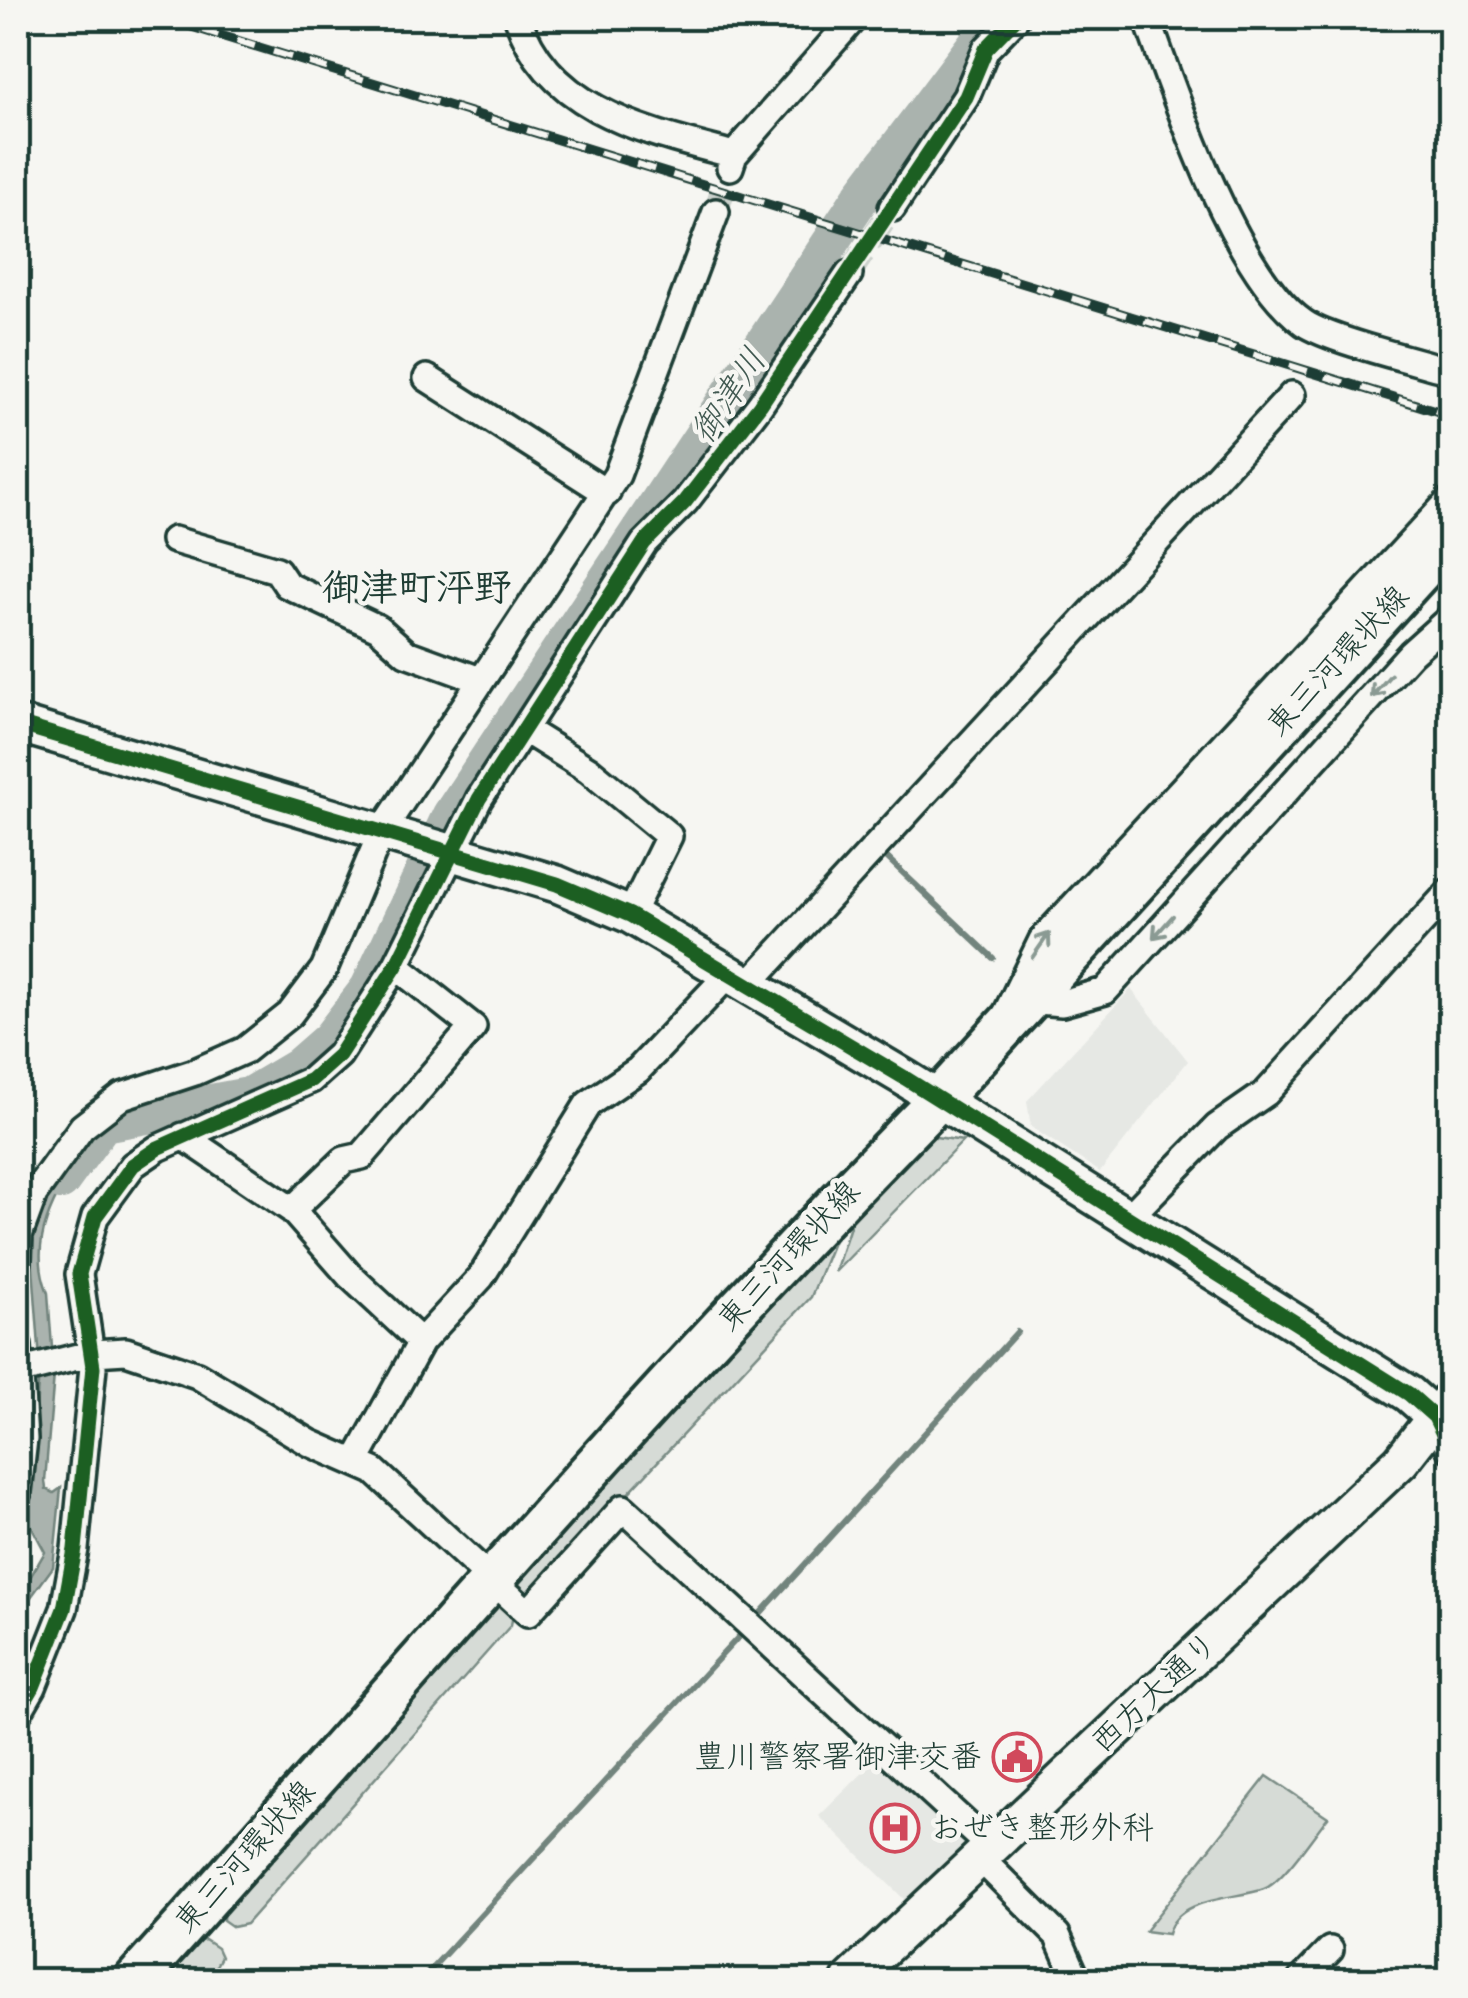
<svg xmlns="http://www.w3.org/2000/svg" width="1468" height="1998" font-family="'Architects Daughter','Klee One',sans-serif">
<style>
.built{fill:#e6e8e4}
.green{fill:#d6dbd6;stroke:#7a8c85;stroke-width:2.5}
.water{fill:#aab3ae;stroke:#72847d;stroke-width:2.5}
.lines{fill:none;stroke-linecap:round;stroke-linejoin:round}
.stream{stroke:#72847d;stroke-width:6}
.river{stroke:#aab3ae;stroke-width:38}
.street-tunnel{stroke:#cbd1cc;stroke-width:25;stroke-dasharray:25 12;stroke-linecap:butt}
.street-casing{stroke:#1f3d34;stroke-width:32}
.secondary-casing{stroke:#1f3d34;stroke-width:42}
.primary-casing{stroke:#1f3d34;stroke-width:48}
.street{stroke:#f6f6f2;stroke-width:25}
.secondary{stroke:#f6f6f2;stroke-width:35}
.primary{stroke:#f6f6f2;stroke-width:40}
.rail-casing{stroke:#1f3d34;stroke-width:10}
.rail{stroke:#f6f6f2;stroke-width:6;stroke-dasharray:19;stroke-linecap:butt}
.cycleway-casing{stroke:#f6f6f2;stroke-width:21}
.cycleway{stroke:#1b5e20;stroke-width:15}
.oneway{stroke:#8a9a93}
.labels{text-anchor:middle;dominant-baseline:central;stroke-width:9;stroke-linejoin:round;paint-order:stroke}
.street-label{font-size:32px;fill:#1f3d34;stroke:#f6f6f2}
.poi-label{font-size:32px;fill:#1f3d34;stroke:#f6f6f2;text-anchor:end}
.water-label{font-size:35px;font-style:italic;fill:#425a52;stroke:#f6f6f2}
.quarter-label{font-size:38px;font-weight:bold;fill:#1f3d34;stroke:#f6f6f2}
</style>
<rect width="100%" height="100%" fill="#f6f6f2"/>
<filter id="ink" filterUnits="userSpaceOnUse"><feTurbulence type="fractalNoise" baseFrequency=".01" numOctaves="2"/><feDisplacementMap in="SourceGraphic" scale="20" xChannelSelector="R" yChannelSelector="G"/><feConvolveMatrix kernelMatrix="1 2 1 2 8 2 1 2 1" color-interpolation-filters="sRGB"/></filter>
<g filter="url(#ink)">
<path class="built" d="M1131,989L1188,1061L1100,1172L1031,1127L1027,1101Z
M879,1757L973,1841L908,1903L819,1816Z"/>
<path class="green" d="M929,1136L963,1141L835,1272L856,1208Z
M838,1230L811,1297L528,1601L508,1580Z
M498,1601L513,1615L511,1625L246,1924L233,1927L223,1920L224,1904Z
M1267,1776L1328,1817C1314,1834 1283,1882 1264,1889C1235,1899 1177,1897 1168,1934L1145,1931Z
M205,1940L217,1948L221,1957L208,1980H158L194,1942Z"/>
<path class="water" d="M100,1124C69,1178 22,1230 48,1293L54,1375L45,1481L46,1489L54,1493L61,1488L53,1567L23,1608L18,1642V1598L45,1552L27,1518L40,1361L31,1240L36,1216L70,1157Z"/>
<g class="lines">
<path class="stream" d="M885,850L882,853L993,958
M756,1618L1017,1332
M421,1980L744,1631"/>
<path class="river" d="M61,1181L103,1123L249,1096L298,1067L330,1039L369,988L451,815L861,197L996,18"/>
<path class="street-tunnel" d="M716,212L729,170
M849,274L892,208"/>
<g class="street-casing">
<path id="street" d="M518,18C548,112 649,132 734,155
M1147,18C1175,97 1235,275 1304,323C1329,340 1417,361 1450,371
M730,167L734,155L854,18
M892,208L966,97L986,49L1016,18
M427,378L607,493
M174,540L277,570L287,585L378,628L406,653L480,680
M525,730L589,770L669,836L630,915
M748,985L1292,395
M1026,1000L1062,1003L1105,991L1411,653L1450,618
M1006,1014L1042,940L1450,500
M183,1136L292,1210L349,1275L421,1342
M292,1210L344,1160L362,1156L473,1027L396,966
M1128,1218L1217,1127L1266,1093L1450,891
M18,1261L19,1235L34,1194L82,1127L122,1096L195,1072L245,1050L290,1014L324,969L382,831L617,475L716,212
M18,1346L24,1439L18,1492
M18,1372L93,1353L126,1351L197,1375L310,1443L374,1471L528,1613L623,1508L991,1847
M1435,1417L1450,1449
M356,1461L421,1342L481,1277L588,1104L638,1070L729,974
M18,1713L33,1687L64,1609L75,1549L93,1367L79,1274L95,1217L133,1165L158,1148L311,1080L339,1055L396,966L479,799L644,543L685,502L760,405L849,274
M980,1858L1057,1935L1077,1980
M1301,1980L1330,1950"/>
</g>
<g class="secondary-casing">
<path id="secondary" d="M18,724L557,884L630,915L905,1078L1409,1394L1435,1417
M850,1980L1401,1461L1448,1401"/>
</g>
<g class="primary-casing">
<path id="primary" d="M135,1980C401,1685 659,1382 939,1099L1450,539"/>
</g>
<use href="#street" class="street"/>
<use href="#secondary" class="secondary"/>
<use href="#primary" class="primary"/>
<g class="rail-casing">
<path id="rail" d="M164,18L1450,415"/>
</g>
<use href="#rail" class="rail"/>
<g class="cycleway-casing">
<path id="cycleway" d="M18,724L557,884L630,915L905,1078L1409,1394L1435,1417L1450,1449
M18,1713L33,1687L64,1609L75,1549L93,1367L79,1274L95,1217L133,1165L158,1148L311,1080L339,1055L396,966L479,799L644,543L685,502L760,405L966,97L986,49L1016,18"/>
</g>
<use href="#cycleway" class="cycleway"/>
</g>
<defs><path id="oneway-shaft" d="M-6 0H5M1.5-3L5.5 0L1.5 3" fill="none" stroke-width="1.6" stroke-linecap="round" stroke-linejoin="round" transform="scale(2.5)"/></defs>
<g class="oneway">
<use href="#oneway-shaft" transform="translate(1381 686) rotate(131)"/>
<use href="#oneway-shaft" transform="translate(1163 927) rotate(132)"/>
<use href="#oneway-shaft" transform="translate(1041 945) rotate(-55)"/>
</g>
</g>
<defs>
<g id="civic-ring" transform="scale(2.5)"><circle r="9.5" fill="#f6f6f2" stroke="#d1495b" stroke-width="1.5"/><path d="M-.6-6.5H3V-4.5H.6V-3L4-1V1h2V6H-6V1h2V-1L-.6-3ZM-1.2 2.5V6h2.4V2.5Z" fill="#d1495b"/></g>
<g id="hospital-ring" transform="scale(2.5)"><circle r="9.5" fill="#f6f6f2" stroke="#d1495b" stroke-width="1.5"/><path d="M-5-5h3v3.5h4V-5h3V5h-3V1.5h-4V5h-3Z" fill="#d1495b"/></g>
</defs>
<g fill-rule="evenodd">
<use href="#civic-ring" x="1017" y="1757"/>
<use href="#hospital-ring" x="895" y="1828"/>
</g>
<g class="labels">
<g class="street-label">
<text transform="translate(1338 661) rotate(-47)">東三河環状線</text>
<text transform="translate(789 1256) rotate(-47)">東三河環状線</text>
<text transform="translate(1155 1693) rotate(-43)">西方大通り</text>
<text transform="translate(245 1857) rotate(-48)">東三河環状線</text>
</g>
<g class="poi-label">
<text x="982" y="1757">豊川警察署御津交番</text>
<text x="930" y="1828" text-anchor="start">おぜき整形外科</text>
</g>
<g class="water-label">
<text transform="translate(729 396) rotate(-56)">御津川</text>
</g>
<g class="quarter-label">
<text x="417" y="589">御津町泙野</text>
</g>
</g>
<rect width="1468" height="1998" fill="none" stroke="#f6f6f2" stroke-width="60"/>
<rect x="30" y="30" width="1408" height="1938" fill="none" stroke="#1f3d34" stroke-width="4" filter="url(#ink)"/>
</svg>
